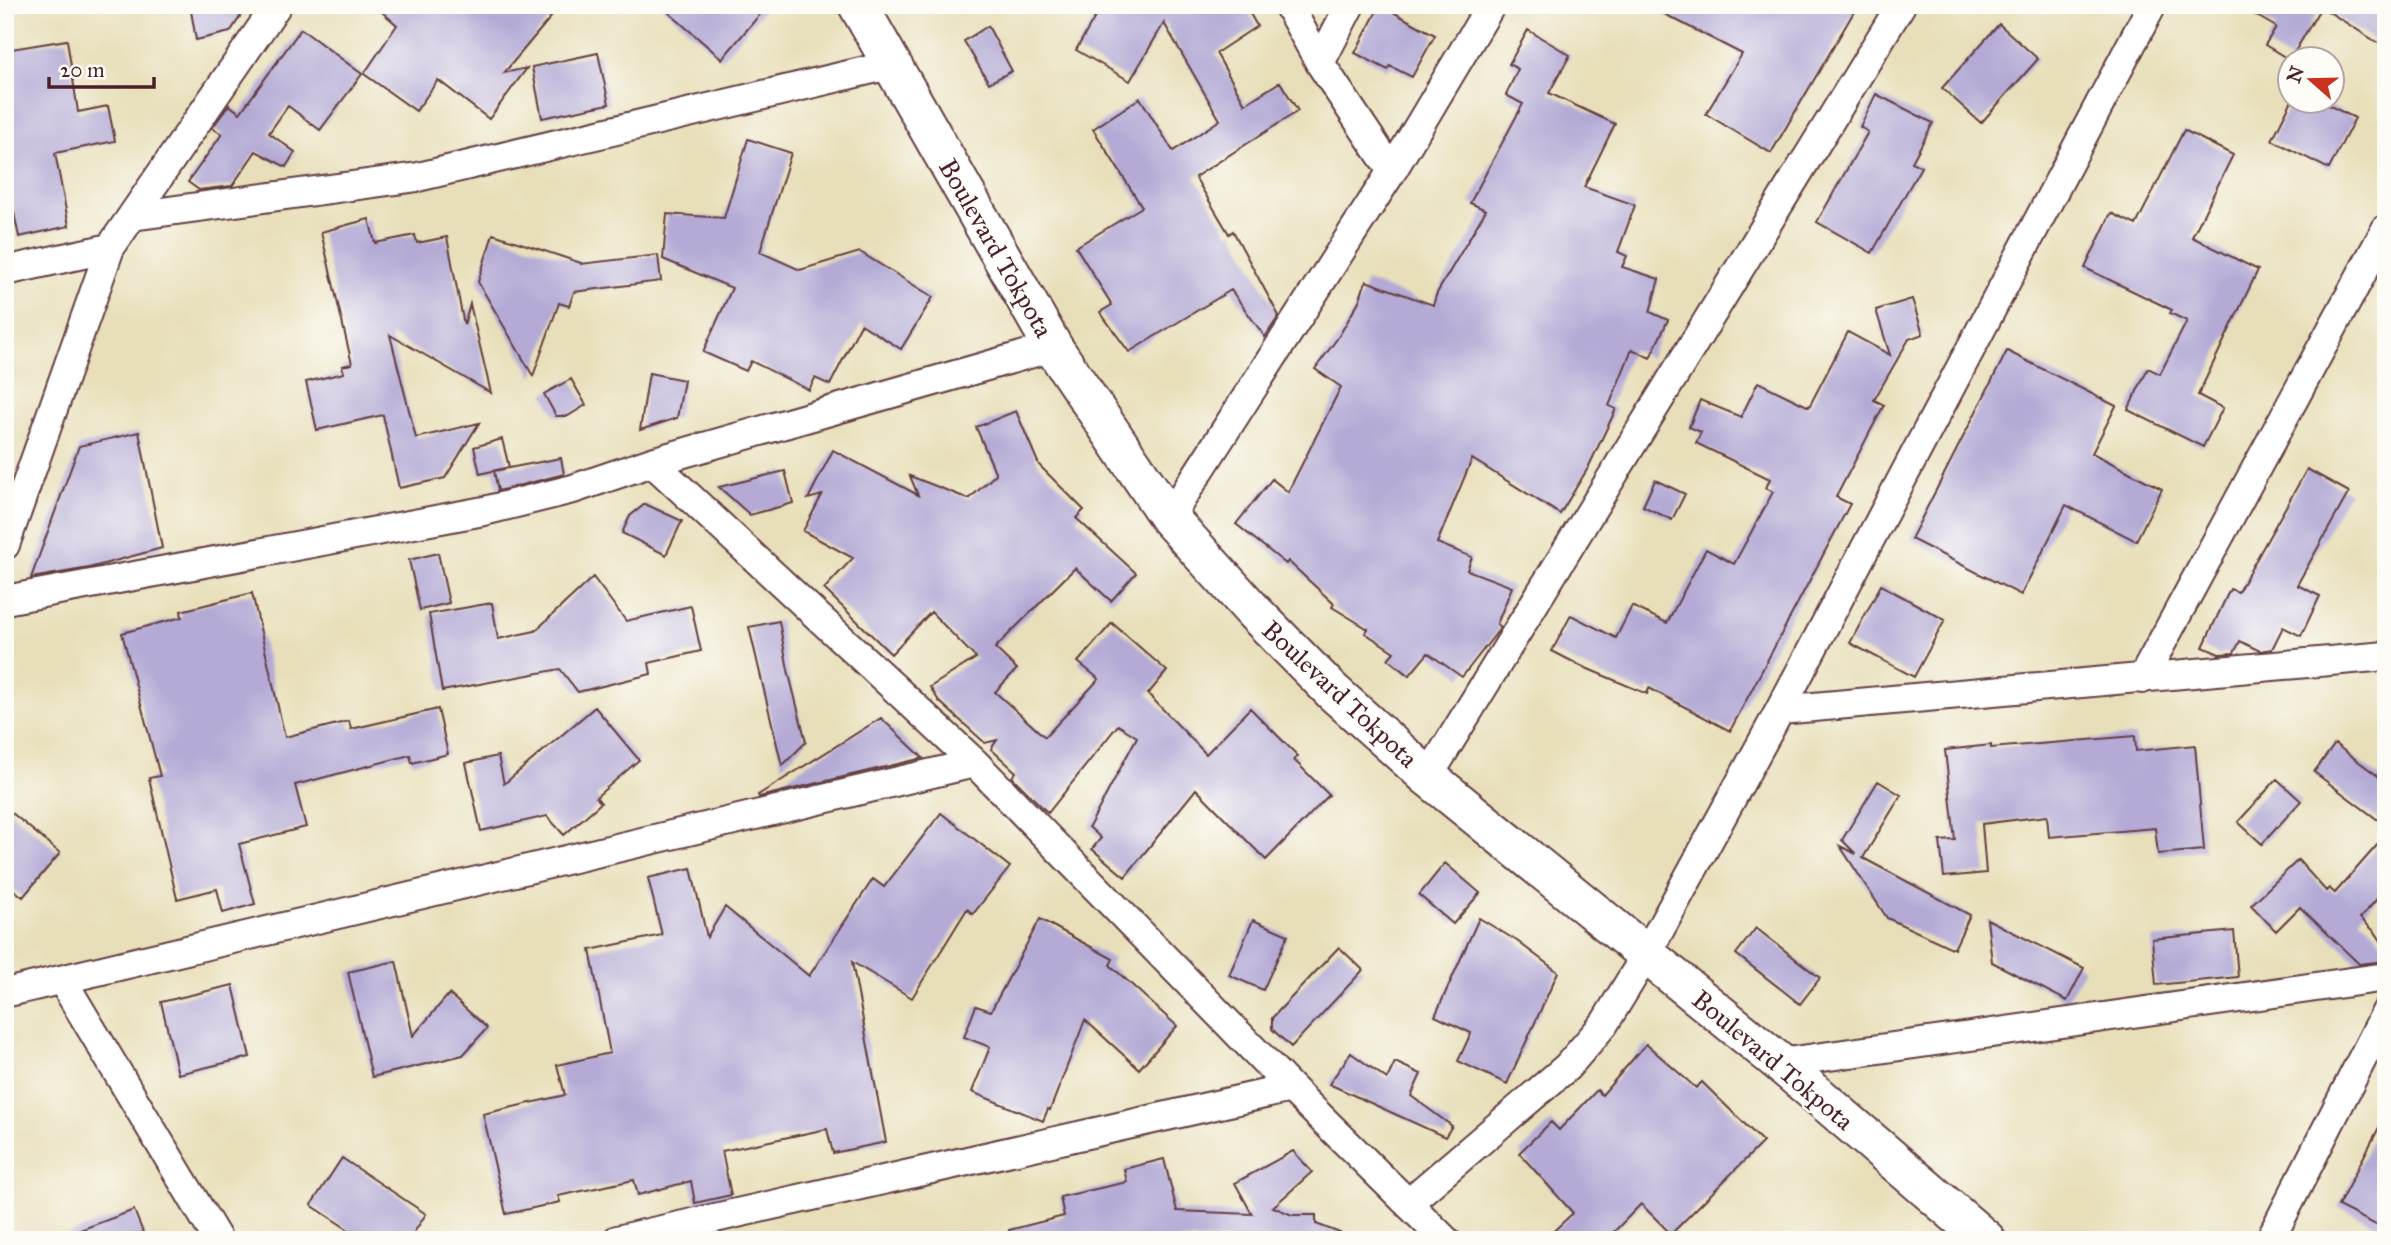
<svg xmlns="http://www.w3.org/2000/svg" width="2391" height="1245" font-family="'IM FELL Great Primer',serif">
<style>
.building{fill:#b4aad5}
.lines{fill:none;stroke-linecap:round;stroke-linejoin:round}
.street-casing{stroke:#623c40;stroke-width:32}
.secondary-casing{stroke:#623c40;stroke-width:42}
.street{stroke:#fff;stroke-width:28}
.secondary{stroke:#fff;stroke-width:38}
.labels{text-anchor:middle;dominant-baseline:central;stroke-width:5;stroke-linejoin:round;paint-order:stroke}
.street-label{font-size:26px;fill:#4a1f2b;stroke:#fdfcf7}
</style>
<rect width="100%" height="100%" fill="#fdfcf7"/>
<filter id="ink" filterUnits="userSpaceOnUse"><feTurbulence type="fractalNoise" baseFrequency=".0143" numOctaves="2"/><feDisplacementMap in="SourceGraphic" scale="14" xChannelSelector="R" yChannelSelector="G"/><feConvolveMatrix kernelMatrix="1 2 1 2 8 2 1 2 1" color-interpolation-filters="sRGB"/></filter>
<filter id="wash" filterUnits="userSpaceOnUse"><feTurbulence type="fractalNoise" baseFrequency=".00686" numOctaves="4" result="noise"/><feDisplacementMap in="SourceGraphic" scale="28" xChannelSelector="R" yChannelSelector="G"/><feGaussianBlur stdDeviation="1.57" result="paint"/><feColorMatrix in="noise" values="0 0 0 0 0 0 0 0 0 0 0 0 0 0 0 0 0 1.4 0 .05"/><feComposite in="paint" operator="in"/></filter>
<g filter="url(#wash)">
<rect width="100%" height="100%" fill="#e8dfba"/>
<g id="blocks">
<path class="building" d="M190,5H248L230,32L196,40Z
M374,5H561L504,73L527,68L489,119L438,80L416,111L364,74L397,25Z
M660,5H768L722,59Z
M1102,5H1245L1257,26L1216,53L1245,104L1280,82L1298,111L1195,177L1229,234L1233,231L1279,316L1265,337L1231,290L1129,352L1100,312L1112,305L1076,247L1142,207L1093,129L1140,98L1173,151L1220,120L1164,23L1130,81L1076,50Z
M1380,5L1435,35L1412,77L1390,66L1388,70L1355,53Z
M1647,5H1858L1771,153L1706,114L1742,54Z
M2238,5H2386V48L2321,7L2290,60L2265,45L2276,27Z
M1999,24L2038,59L1981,123L1942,88Z
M988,26L1012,71L989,83L964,41Z
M301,29L362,74L320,130L288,106L269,133L295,152L286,167L256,151L232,186L199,190L188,182L222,134L212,128L229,105L240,113Z
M1528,30L1570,55L1549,93L1615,124L1584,187L1635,205L1618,252L1627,256L1622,267L1659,279L1650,312L1668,320L1650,358L1632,349L1609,406L1616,409L1588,468L1560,514L1472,459L1437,543L1472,557L1467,570L1512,587L1497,624L1501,627L1462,677L1428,653L1409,676L1388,659L1394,652L1365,633L1368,629L1332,607L1334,604L1288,561L1286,564L1236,524L1272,479L1288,492L1341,387L1315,369L1339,336L1359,301L1366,281L1433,305L1437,293L1486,210L1470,203L1523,104L1506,95L1518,69L1509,64Z
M67,40L78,112L108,106L115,141L55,153L69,226L19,237L5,169V50Z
M598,53L609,104L542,118L532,67Z
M1876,94L1933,123L1912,162L1921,167L1872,253L1817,222L1868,132L1860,127Z
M2291,102H2322L2355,118L2329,169L2272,140Z
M2184,130L2233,155L2192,237L2258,270L2198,395L2223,408L2203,447L2128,410L2148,368L2160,374L2187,321L2170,313L2172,310L2085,268L2111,213L2136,225Z
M748,139L791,153L760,252L800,270L860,252L933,297L901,349L861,324L830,385L815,378L809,390L751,361L746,371L703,352L732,288L663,259L667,214L724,218Z
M369,219L375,243L415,235L417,243L447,237L464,325L470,304L491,393L390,335L416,438L479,423L445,478L399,488L383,415L317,430L306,382L344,373L342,366L352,364L321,232Z
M493,234L581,263V264L658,255L661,281L574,292L569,306L559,303L533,376L478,282Z
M1912,299L1923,334L1909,339L1874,400L1884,405L1836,497L1850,504L1730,731L1649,688L1647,694L1581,666L1552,651L1571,615L1616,638L1632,606L1667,623L1706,549L1734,564L1773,492L1766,488L1770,479L1696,443L1701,432L1689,427L1700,400L1741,417L1758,382L1809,407L1848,332L1890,355L1876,310Z
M2007,351L2116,406L2092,453L2162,489L2136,541L2066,505L2021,595L1911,539Z
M649,373L684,380L677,418L640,430Z
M571,379L586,405L568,416H556L544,394Z
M1016,411L1039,465L1084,510L1076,518L1136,573L1111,601L1075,568L995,648L1017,669L995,692L1045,737L1099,679L1078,662L1112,623L1167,671L1148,694L1206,754L1250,708L1298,756L1294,760L1329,795L1266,860L1196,789L1125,877L1092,849L1101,838L1089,827L1137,737L1118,725L1048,813L1012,777L1016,772L991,749L997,740L985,743L939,701L930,687L976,658L931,612L891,654L824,589L853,558L803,531L822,495L808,499L833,450L918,495L910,476L969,499L996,474L976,427Z
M139,432L162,548L89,568L31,578L79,446Z
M502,439L509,467L480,474L474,447Z
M561,458L564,474L498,491L494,471Z
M2307,469L2349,492L2297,585L2320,596L2301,636L2283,627L2272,649L2260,651L2240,641L2234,653L2219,654L2203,647L2230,589L2238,592Z
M785,471L793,503L750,515L719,487Z
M1655,480L1685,494L1672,520L1643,506Z
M645,504L682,521L666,555L622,533L630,516Z
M438,553L449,603L420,610L409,560Z
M593,577L626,621L691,606L701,651L649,663L651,674L578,692L560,669L442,691L429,614L492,603L498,639L535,631Z
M1881,585L1945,620L1914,677L1850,643Z
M252,593L285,737L349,721L351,729L438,709L448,754L412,763L410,755L295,785L306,827L239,844L255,904L223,913L217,889L177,899L149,778L160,776L122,633L182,617L181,611Z
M779,621L788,670L806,742L782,766L749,627Z
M595,707L639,760L596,797L601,803L564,835L547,816L481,831L466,763L498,756L504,784Z
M881,718L923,758L759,797L758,795Z
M2135,736L2136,751L2195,745L2204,850L2158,854L2155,828L2049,837L2047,816L1982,824L1986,873L1944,877L1940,841L1955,840L1945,750L1991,745V748Z
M2335,744L2386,782V826L2314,772Z
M2277,779L2301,801L2262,844L2238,822Z
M1878,781L1901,795L1863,858L1970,915L1954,949L1887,918L1840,846L1856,854L1842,840Z
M5,807L60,853L23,897L5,883Z
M941,813L1010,867L973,914L967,909L912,998L852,962L886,1142L833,1153L827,1129L722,1151L731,1195L695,1203L691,1181L638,1195L634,1180L558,1196L560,1202L506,1214L483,1114L565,1095L557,1065L610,1053L590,950L662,935L648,878L691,868L707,937L725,907L809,976L873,879L884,887Z
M2386,835V889L2360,918L2375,932L2386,948V961L2359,964L2300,907L2276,931L2251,905L2298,860L2326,891L2329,888L2335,893Z
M1445,863L1480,893L1453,924L1419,895Z
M1479,918L1517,941L1558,972L1507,1084L1458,1061L1471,1033L1435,1016Z
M1040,919L1113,959L1110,965L1177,1026L1139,1069L1085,1020L1050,1110L1048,1109L1043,1121L972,1092L990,1047L964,1037L976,1006L991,1011Z
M1987,919L2084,968L2067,1001L1992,962Z
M1253,920L1288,935L1263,990L1229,975Z
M1756,928L1820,978L1800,1004L1736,954Z
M2234,931L2238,977L2156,985L2152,939Z
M1339,947L1363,970L1291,1047L1272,1029V1018Z
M396,961L413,1036L449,994L487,1028L463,1055L372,1077L348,972Z
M233,985L250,1057L178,1074L161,1002Z
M1646,1044L1696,1088L1702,1082L1763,1142L1671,1234L1641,1204L1606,1240H1544L1573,1213L1519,1153L1551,1122L1559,1130L1597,1090L1602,1095Z
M1351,1053L1387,1079L1395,1062L1421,1074L1411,1096L1452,1126L1445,1137L1329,1084Z
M2386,1114V1230L2338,1206Z
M1293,1151L1312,1172L1273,1207L1292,1215H1316V1224L1351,1237L1350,1240H1010L1009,1230L1064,1216L1060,1197L1127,1182L1124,1169L1164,1159L1177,1211L1252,1214L1235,1183Z
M342,1158L426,1214L409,1240H364L311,1205Z
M134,1210L146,1240H62L61,1237Z"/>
</g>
</g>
<g filter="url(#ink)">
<use href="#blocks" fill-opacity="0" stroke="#623c40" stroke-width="2"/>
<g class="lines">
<g class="street-casing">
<path id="street" d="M1288,5L1320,63L1392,171
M1320,63L1350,5
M132,216L418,177L890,65
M5,271L110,248
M652,462L975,763L1291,1088L1445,1240
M1169,518L1392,171L1491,5
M5,545L110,248L277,5
M5,600L484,511L573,489L652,462L1053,347
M2142,679L2386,229
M1780,710L2386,656
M1428,777L1901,5
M62,980L218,1240
M5,993L975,763
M1780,1063L2386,977
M1408,1203L1567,1067L1604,1024L1646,955L1780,710L2152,5
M617,1240L1291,1088
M2270,1240L2386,1012"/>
</g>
<g class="secondary-casing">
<path id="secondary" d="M858,5L1053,347L1169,518L1254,612L1333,692L1428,777L1780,1063L1986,1240"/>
</g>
<use href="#street" class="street"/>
<use href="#secondary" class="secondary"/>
</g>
</g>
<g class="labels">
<g class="street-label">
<text transform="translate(996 248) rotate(60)">Boulevard Tokpota</text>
<text transform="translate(1340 694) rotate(43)">Boulevard Tokpota</text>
<text transform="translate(1773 1060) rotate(40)">Boulevard Tokpota</text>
</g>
</g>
<rect width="2391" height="1245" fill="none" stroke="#fdfcf7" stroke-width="28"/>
<g transform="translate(2311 80) rotate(290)"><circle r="33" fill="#fdfcf7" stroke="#b5a4a5" stroke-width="2"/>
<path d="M0-5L12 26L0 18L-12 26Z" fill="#c8321e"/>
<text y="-10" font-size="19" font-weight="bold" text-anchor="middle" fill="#4a1f2b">N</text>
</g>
<path d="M49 77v10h105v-10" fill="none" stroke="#4a1f2b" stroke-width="3.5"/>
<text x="60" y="77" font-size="21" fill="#4a1f2b" stroke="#fdfcf7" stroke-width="5" paint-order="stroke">20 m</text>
</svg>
